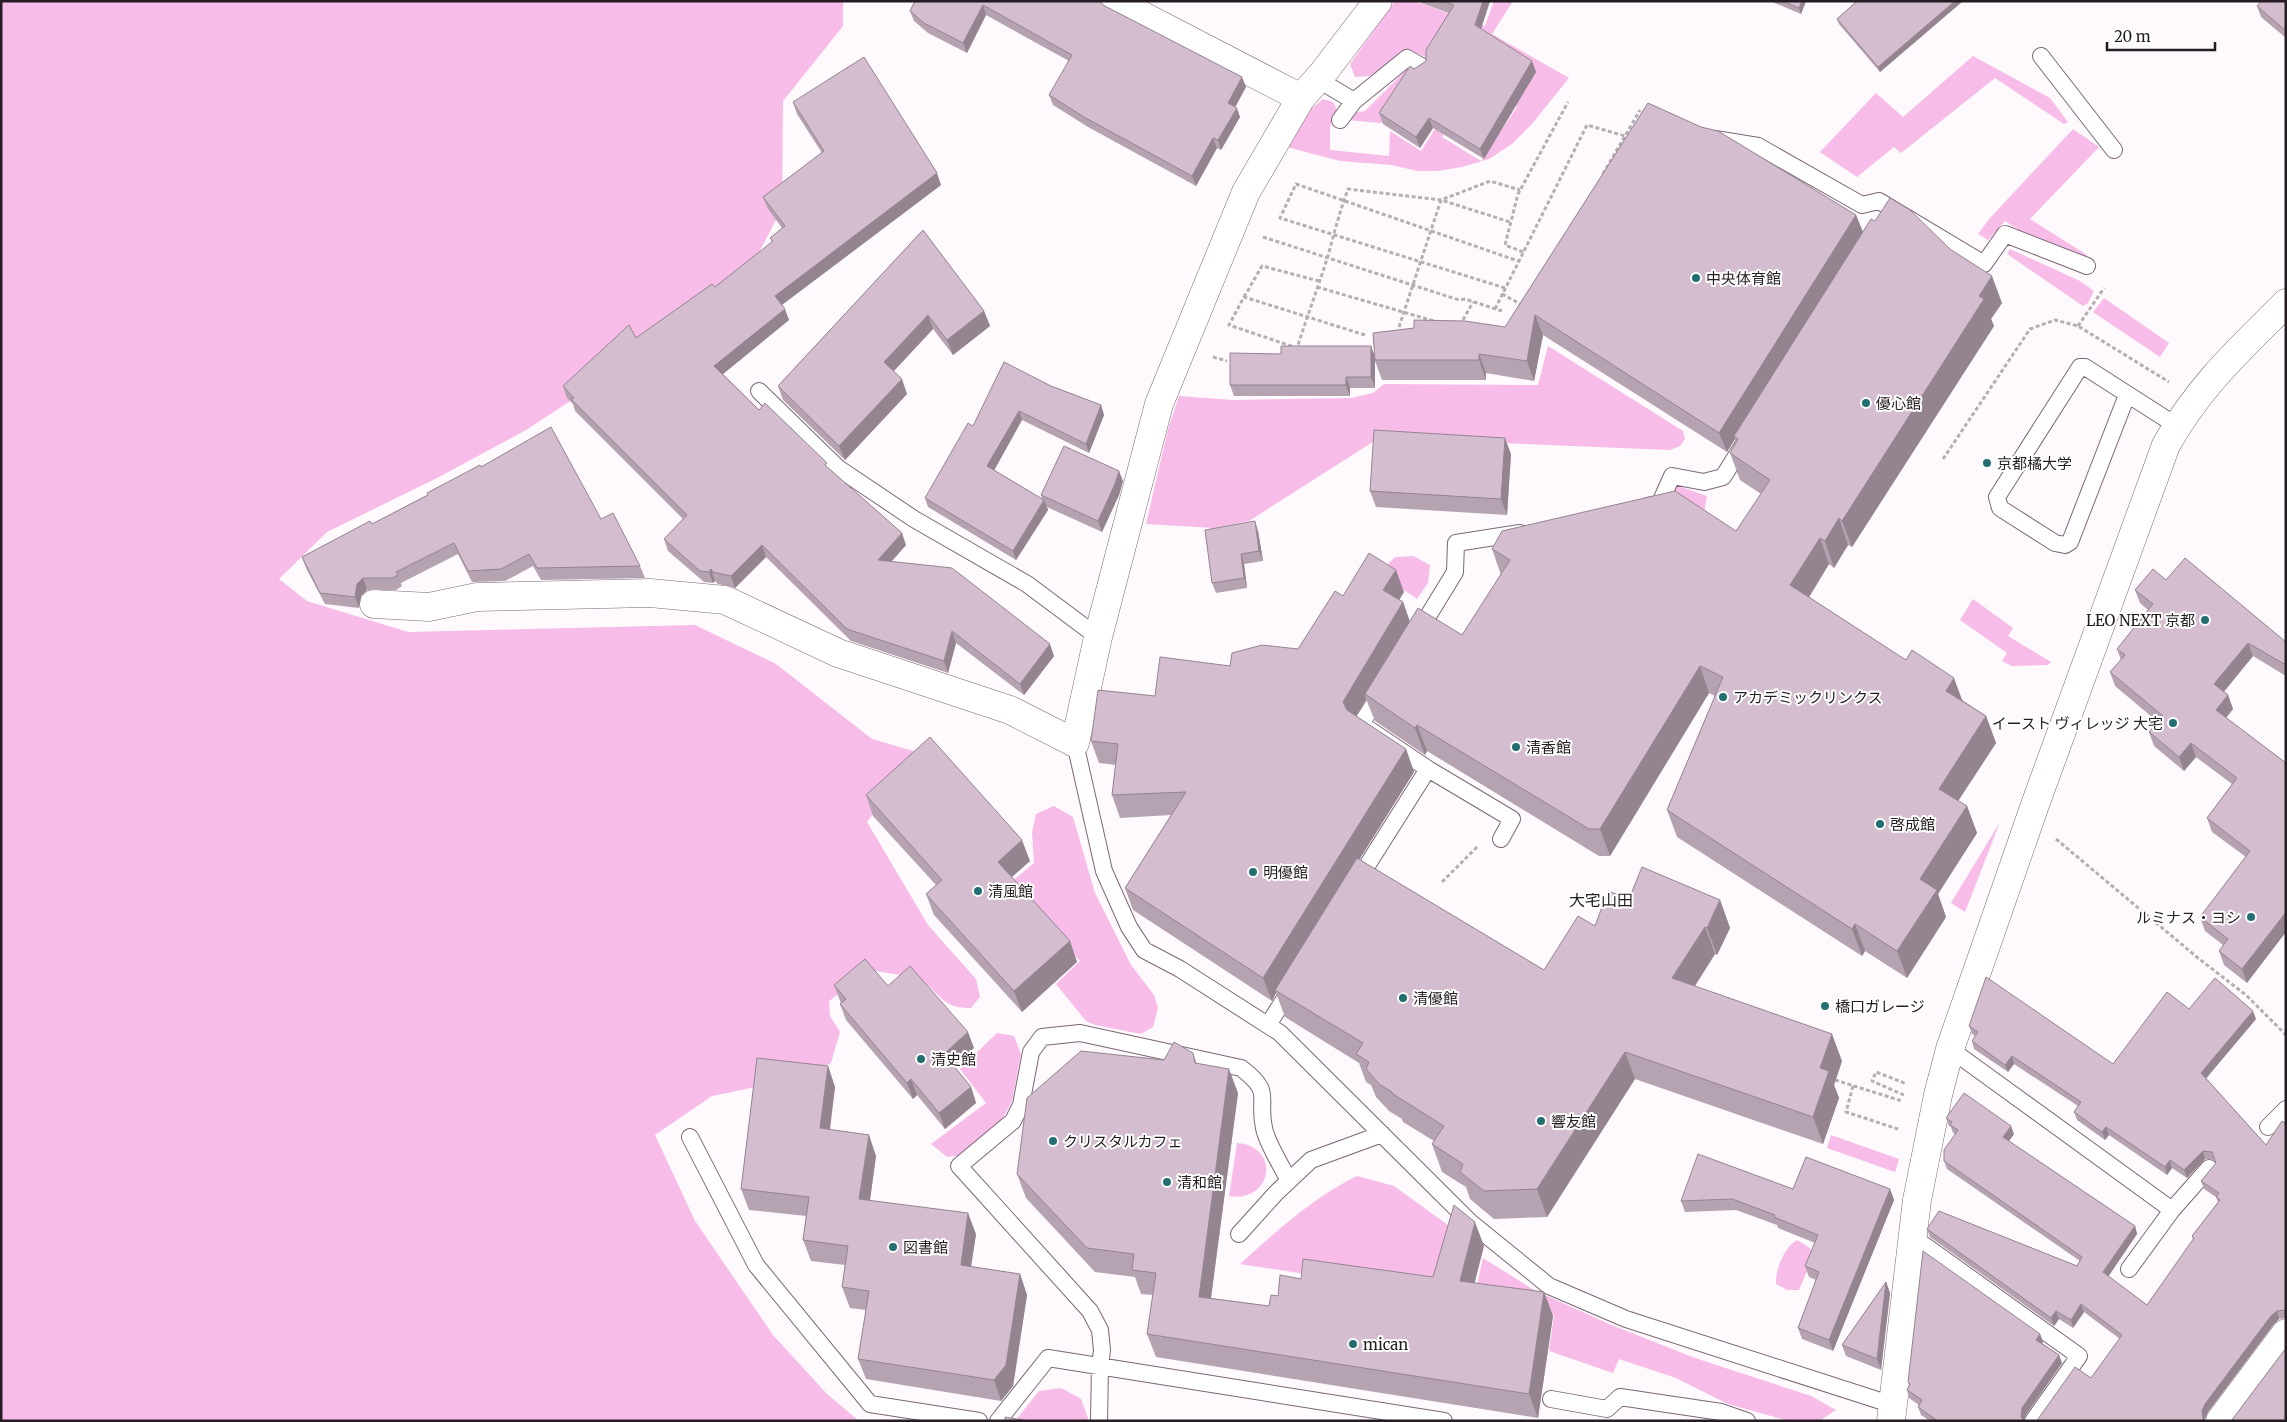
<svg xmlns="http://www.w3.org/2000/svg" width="2287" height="1422" font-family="Merriweather,'Noto Sans JP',serif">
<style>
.green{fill:#f7bce8}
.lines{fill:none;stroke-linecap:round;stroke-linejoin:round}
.service-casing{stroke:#7b6776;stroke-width:18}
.minor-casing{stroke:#7b6776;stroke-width:29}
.path{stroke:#b5afb3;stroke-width:3;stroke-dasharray:4 2.5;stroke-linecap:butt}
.service{stroke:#fff;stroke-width:16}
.minor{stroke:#fff;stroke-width:28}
.wall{fill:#b6a3b1}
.shaded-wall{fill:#948490}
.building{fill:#d4bdce;stroke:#948490}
.poi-dot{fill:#236e70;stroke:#fff;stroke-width:2}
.labels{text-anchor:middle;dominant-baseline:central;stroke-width:4;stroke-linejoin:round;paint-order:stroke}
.poi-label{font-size:15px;fill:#241c22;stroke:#fff;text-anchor:start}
.neighbourhood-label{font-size:16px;fill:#241c22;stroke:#fff}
</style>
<rect width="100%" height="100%" fill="#fef9fc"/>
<path class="green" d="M1,1H843V26L783,101L782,208L732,305L639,356L526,430L437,478L327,532L279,579L307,601L408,632L695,625L776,664L872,739L920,753L867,822L928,925L976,979L980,997L971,1008C942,1009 941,993 921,981C912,975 883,973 871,970L829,1001L830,1016L840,1032L831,1063L808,1076L712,1096L655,1135L695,1221L773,1335L827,1394L859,1421H1Z
M1395,1H1414L1485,26L1494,1H1513L1492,34L1569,78L1531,125L1512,144L1489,159L1462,167L1437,171H1418L1391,165L1340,161L1287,147L1311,109L1323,99L1333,102L1337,110L1330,127V150L1389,156L1390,131L1421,151L1445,113L1452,117L1442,137L1481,161L1517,107L1480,84L1409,49L1370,76L1355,77L1350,64Z
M1973,56L2050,98L2068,122L2064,124L1995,78L1901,153L1894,147L1857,177L1820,152L1876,93L1903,117Z
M1407,69L1416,70L1381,123L1347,120L1351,113L1365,111Z
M2073,129L2099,147L2030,219L2087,255L2086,259L2022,232L2005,221L1988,240L1978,234L1990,218Z
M2010,249L2080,281L2094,291L2088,303L2083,306L2007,254Z
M2104,298L2169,343L2160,357L2093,312Z
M1548,346L1683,431L1685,439L1680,446L1670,450L1379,438L1249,521L1214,528L1146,524L1168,429L1179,396L1233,400L1351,398L1373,393L1384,384L1538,385Z
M1673,484L1707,496L1704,513L1663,508Z
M1413,556L1430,565L1428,583L1417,599L1379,573L1395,557Z
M1973,599L2013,628L2008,636L2051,662L2048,665L2012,666L2002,661L2007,653L1960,620Z
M1054,806L1073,817L1095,893L1131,965L1154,995L1158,1008L1153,1027L1141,1034L1095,1025L1086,1021L1056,984L1080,961L1010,883L1034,863L1032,832L1036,814Z
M2000,822L1965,912L1951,903Z
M997,1033L1014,1036L1021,1054L1012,1101L1000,1123L965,1155L947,1157L931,1144L986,1103L960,1069Z
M1831,1135L1899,1159L1895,1172L1827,1148Z
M1237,1143C1281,1146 1273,1203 1229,1196Z
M1357,1176L1394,1186L1452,1228L1436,1294L1240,1264C1278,1230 1311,1199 1357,1176Z
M1797,1240L1810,1248L1813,1257L1799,1290H1787L1776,1284C1775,1270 1785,1246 1797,1240Z
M1483,1258L1534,1290L1609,1324L1695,1358L1811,1396L1836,1410L1819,1421H1789L1728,1404L1676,1378L1619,1359L1613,1373L1549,1351L1554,1315L1473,1303Z
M1061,1388L1081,1399L1089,1421H1015L1039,1391Z"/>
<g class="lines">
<g class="service-casing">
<path id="service" d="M2041,56L2114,150
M1317,79L1354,101L1407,58L1421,66
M1340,120L1354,101
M1715,139L1758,146L1862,205L1879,201L1984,264L2005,234L2087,266
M759,391L838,468L914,519L1027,584L1098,637
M2127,395L2070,542L2065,545L2055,543L2000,508L1997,497L2080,367H2085L2177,426
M1648,506L1660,503L1672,476L1704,482L1723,477L1745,442
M1417,634L1455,572L1456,543L1520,533
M1382,691L1361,724L1428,769L1512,819L1501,839
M1075,743L1104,871L1129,927L1144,950L1180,969L1280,1033L1470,1222L1549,1286L1626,1319L1893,1405
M1356,883L1428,769
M1268,1025L1292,987
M1950,1049L2172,1210L2129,1269
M2268,1127L2286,1109
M690,1137L756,1265L870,1404L979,1421
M2172,1210L2209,1168
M1239,1234L1276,1193L1311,1160L1382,1134
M1913,1237L2079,1356L2033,1421
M1551,1399L1607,1409L1620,1397L1721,1412L1747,1421
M998,1421L1048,1358L1444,1421
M1099,1421L1100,1366L1102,1350L1100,1330L1090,1311L959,1166L1013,1121L1021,1105L1031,1052L1042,1037L1080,1033L1241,1068C1274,1093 1257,1096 1264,1128C1267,1144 1282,1166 1289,1181"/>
</g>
<g class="minor-casing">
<path id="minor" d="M1114,1L1301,98
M374,604L429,607L477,597L650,593L725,600L838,653L1010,710L1075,743L1098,637L1159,404L1246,192L1301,98L1323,73L1378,1
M1891,1421L1917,1200L1938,1095L1950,1049L2036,802L2166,445C2199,386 2239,350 2286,303
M2220,1421L2286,1333"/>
</g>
<path class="path" d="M1603,174L1640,110
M1263,237L1459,300L1465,299L1502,311
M1523,252L1505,245L1518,194L1568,102
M1317,287L1434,321
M1505,288L1280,218L1296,184L1518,261
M1502,294L1524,306
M1244,297L1262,266L1319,281
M1495,309L1587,125L1625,136
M1463,320L1473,302
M2078,326L2104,288
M1399,327L1441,200L1510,222
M1365,335L1244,297L1229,325L1297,348C1307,317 1318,287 1328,256C1334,233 1340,211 1348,189L1441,200L1490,181L1520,190
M1213,357L1227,361
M1943,459L2030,329L2055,320L2078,326L2169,382
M2056,839L2198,958L2246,995L2286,1035
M1442,882L1477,847
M1835,1080L1902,1101
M1853,1086L1846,1112L1898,1129
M1904,1095L1872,1081L1876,1072L1907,1084"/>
<use href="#service" class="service"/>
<use href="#minor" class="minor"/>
</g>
<path class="wall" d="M915,1L1103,5L1246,87L1235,107L1240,117L1221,150L1217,148L1196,186L1088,127L1053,105L1049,95L1069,61L986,15L967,53L928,33L914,21L910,11Z
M1420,1H1490L1481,29L1536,72L1484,159L1433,128L1420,148L1383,124L1379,113L1414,69L1426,61L1449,13L1421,3Z
M1770,1H1806L1801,14Z
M1857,1H1963L1880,72L1839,24L1837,19Z
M2286,1V38L2261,17L2257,6Z
M793,102L941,185L782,305L789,320L723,374L759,410L829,469L906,545L891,562L1054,656L1024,695L956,643L948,673L851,641L766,557L735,588L718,584L715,581L713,583L704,582L668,551L664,539L683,519L575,411L573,404L567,398L563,386L715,287L772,242L770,238L782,228L768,209L763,197L822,153L797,114Z
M1648,103L1856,215L1863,232L2002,303L1991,319L1994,326L1852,547L1848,545L1834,568L1829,564L1809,597L1986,716L1996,743L1958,801L1967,806L1977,833L1938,894L1946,917L1907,978L1865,951L1862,956L1677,837L1667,810L1715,696L1709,693L1610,856H1599L1427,751L1425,755L1375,721L1366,699L1356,716L1406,749L1414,772L1359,860L1544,970L1595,926L1629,899L1720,900L1730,928L1717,955L1715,954L1695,986L1842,1061L1834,1085L1839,1098L1823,1144L1635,1079L1547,1217L1494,1219L1470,1199L1466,1187L1442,1172L1432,1144L1434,1141L1403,1122L1402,1119L1389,1111L1376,1097L1371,1085L1366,1082L1359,1063L1285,1017L1276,993L1272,1001L1133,910L1125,888L1171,815L1120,818L1112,795L1116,765L1099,763L1091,741L1155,696L1230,666L1298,649L1343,596L1404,592L1399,600L1403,602L1410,622L1462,635L1501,575L1492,549L1736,531L1761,494L1740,480L1730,453L1736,443L1735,439L1727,452L1543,335L1534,381L1486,373V380H1382L1375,361V388H1350V396H1234L1230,385L1374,356L1505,327Z
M923,230L984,311L990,326L953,355L933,329L894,371L907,394L845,460L783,400L778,386Z
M1051,386L1101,405L1104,415L1089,453L1022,420L994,470L1042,499L1041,495L1123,481L1119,495L1102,532L1047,507L1048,510L1016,560L928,507L925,498L973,426Z
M1511,454L1507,515L1376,507L1370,491Z
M481,467L601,519L640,566L645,578L541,580L533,566L505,581L472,582L458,554L401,583L402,586L396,590H367L361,596L359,608L325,604L306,568L302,557L372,524Z
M1258,531L1263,561L1244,564L1247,588L1216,593L1212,583Z
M2166,580L2286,642V676L2253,656L2224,692L2228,695L2233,709L2226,718L2286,763L2247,983L2224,965L2219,951L2223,945L2205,931L2200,917L2246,857L2212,832L2207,818L2232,784L2196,757L2184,771L2154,746L2149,732L2158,722L2115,686L2110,672L2121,660L2117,649L2148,610L2140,603L2135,590Z
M866,795L1030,861L1012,877L1070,941L1077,962L1022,1012L934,915L926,894L936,885L873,816Z
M834,985L888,986L974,1048L954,1066L971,1087L976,1103L945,1129L917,1095L913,1099L846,1020L840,1004L841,1003L840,1001Z
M2189,1009L2256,1019L2206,1078L2266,1145L2286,1124V1318L2279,1319L2274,1324L2208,1412L2205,1419V1421H2036L2091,1378L2120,1339L2084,1312L2073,1328L2059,1319L2054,1326L1930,1237L1927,1229L2077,1266L2080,1261L1947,1169L1944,1161L1955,1134L1953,1133L1951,1127L1949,1126L1946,1118L2014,1134L2009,1141L2135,1226L2137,1234L2108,1276L2147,1305L2193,1240L2192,1236L2218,1202L2216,1197L2204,1189L2201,1181L2216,1163L2215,1160L2205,1159L2187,1178L2172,1168L2167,1175L2109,1135L2105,1140L2077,1120L2074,1112L2078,1106L2014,1064L2008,1072L1974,1049L1972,1041L1975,1036L1972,1034L1969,1026L2113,1064Z
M1193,1053L1197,1064L1238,1093L1211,1298L1269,1306L1278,1296L1301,1279L1433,1277L1484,1246L1474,1283L1544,1292L1553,1316L1538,1418L1156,1357L1147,1334L1153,1295L1141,1294L1135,1277L1095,1272L1026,1198L1017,1174Z
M828,1066L835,1087L830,1130L876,1156L870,1201L976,1234L971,1267L1020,1274L1027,1295L1013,1386L1001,1401L866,1379L858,1359L866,1310L850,1308L842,1287L845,1265L811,1261L803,1240L806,1216L749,1210L741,1189Z
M1793,1189H1890L1894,1200L1833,1351L1802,1339L1798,1328L1816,1280L1809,1277L1805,1266L1815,1243L1778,1228L1777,1225L1736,1210L1685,1212L1681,1201Z
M1886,1282L1890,1293L1881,1370L1846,1356L1842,1345Z
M2040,1334L2043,1342L2042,1343L2059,1355L2062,1363L2025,1416L2024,1421H1930L1921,1415L1918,1407L1919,1405L1909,1398L1907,1390L1909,1386L1908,1382Z"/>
<path class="shaded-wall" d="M1483,1H1490L1479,35L1475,25Z
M1802,1H1806L1801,14L1799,8Z
M1955,1H1963L1880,72L1878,67Z
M983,5L986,15L967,53L963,43Z
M1532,61L1536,72L1484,159L1480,149Z
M1242,77L1246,87L1232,113L1228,103Z
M1237,108L1240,117L1221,150L1218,140Z
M1429,118L1433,128L1420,148L1416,137Z
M1213,138L1217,148L1196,186L1192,176Z
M937,173L941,185L779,307L775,296Z
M1856,215L1864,235L1734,436L1735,439L1727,452L1719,433Z
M1992,276L2002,303L1991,319L1994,326L1852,547L1842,521L1979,296Z
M785,309L789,320L718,378L714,366Z
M984,311L990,326L953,355L947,340Z
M928,315L933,329L889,376L884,362Z
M1535,315L1543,335L1534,381L1527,361Z
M1371,346L1375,357V388L1371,377Z
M1479,354L1486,373V380L1479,360Z
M1346,377L1350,388V396L1346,385Z
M902,379L907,394L845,460L839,446Z
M1101,405L1104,415L1089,453L1086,444Z
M1019,411L1022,420L991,476L987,466Z
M1505,438L1511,454L1507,515L1501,499Z
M1119,471L1123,481L1119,495L1102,532L1098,521Z
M1044,500L1048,510L1016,560L1013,551Z
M1839,518L1848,545L1834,568L1825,541Z
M1255,521L1258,531L1263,561L1259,551Z
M902,533L906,545L882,572L878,560Z
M1820,538L1829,564L1800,612L1790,585Z
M762,545L766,557L735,588L731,576Z
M1241,554L1244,564L1247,588L1244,578Z
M711,569L715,581L713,583L709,572Z
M1396,570L1404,592L1391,613L1383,590Z
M363,578L367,590L361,596L359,608L355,597L357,584Z
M1403,602L1411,625L1365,694L1366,699L1351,724L1343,702Z
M952,631L956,643L948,673L944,661Z
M2248,643L2253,656L2219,697L2214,684Z
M1050,644L1054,656L1024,695L1020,684Z
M1700,666L1709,693L1610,856L1600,829Z
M1954,678L1964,705L1946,691Z
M2228,695L2233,709L2221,724L2216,710Z
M1986,716L1996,743L1949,815L1939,789Z
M1417,725L1427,751L1425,755L1415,728Z
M2191,743L2196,757L2184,771L2179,757Z
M1406,749L1414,772L1277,991L1275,990L1276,993L1272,1001L1263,978Z
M1967,806L1977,833L1938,894L1946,917L1907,978L1897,951L1920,879Z
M1022,840L1030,861L1006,882L998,862Z
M1720,900L1730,928L1717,955L1707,928Z
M2286,912V932L2247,983L2242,969Z
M1855,924L1865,951L1862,956L1852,929Z
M1705,927L1715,954L1682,1006L1672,978Z
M1070,941L1077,962L1022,1012L1014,991Z
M2253,1011L2256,1019L2204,1081L2201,1073Z
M968,1032L974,1048L950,1070L944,1054Z
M1832,1034L1842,1061L1834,1085L1839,1098L1823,1144L1813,1117L1820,1068Z
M1625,1052L1635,1079L1547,1217L1537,1189Z
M2012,1056L2014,1064L2008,1072L2005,1065Z
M828,1066L835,1087L827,1149L820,1128Z
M1229,1069L1238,1093L1208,1320L1199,1297Z
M911,1079L917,1095L913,1099L907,1083Z
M971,1087L976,1103L945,1129L939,1113Z
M2011,1126L2014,1134L2006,1145L2003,1137Z
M2106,1127L2109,1135L2105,1140L2102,1132Z
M869,1135L876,1156L867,1220L859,1199Z
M2203,1151L2205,1159L2187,1178L2184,1170Z
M2170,1160L2172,1168L2167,1175L2165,1167Z
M1890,1189L1894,1200L1833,1351L1829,1340Z
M968,1213L976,1234L968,1286L961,1265Z
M1475,1222L1484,1246L1469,1305L1460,1281Z
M2135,1226L2137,1234L2106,1280L2103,1272Z
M1020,1274L1027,1295L1013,1386L1001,1401L994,1380Z
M1886,1282L1890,1293L1881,1370L1877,1359Z
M1544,1292L1553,1316L1538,1418L1529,1394Z
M2081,1304L2084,1312L2073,1328L2071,1320Z
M2056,1311L2059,1319L2054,1326L2051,1318Z
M2277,1311L2279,1319L2274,1324L2208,1412L2205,1419V1421H2203L2202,1411L2205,1404L2271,1316Z
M2040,1334L2043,1342L2039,1347L2036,1340Z
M2059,1355L2062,1363L2025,1416L2024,1421L2021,1417L2022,1408Z"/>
<path class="building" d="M915,1H1100L1103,5L1242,77L1228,103L1237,108L1218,140L1213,138L1192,176L1084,117L1049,95L1072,55L983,5L963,43L924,23L910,11Z
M1442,1H1483L1475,25L1532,61L1480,149L1429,118L1416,137L1379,113L1410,66L1414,69L1426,61V50L1454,5Z
M1782,1H1802L1799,8Z
M1857,1H1955L1878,67L1837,19Z
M2261,1H2286V31L2257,6Z
M864,57L937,173L775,296L785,309L714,366L759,410L765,403L827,463L825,465L902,533L878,560L952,568L1050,644L1020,684L952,631L944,661L847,629L762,545L731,576L713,572L711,569L709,572L700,571L664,539L687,515L571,399L574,398L563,386L629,325L636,338L712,284L715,287L773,241L770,238L785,226L763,197L824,151L793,102Z
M1648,103L1701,127L1718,131L1856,215L1719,433L1535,315L1527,361L1479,354V360H1375L1373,333L1414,328V320L1465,321L1505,327Z
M1890,198L1910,210L1950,249L1992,276L1979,296L1984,299L1842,521L1839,518L1825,541L1820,538L1790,585L1906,660L1912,650L1954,678L1946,691L1986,716L1939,789L1967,806L1920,879L1937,890L1897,951L1855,924L1852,929L1667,810L1723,677L1700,666L1600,829H1589L1417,725L1415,728L1365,694L1418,608L1462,635L1510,560L1492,549L1502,531L1675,491L1736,531L1770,480L1730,453L1738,439L1734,436L1871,219L1875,221Z
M923,230L984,311L947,340L928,315L884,362L902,379L839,446L778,386Z
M1281,346H1371V377H1346V385H1230V353L1281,354Z
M1004,362L1051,386L1101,405L1086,444L1019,411L987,466L1044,500L1013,551L925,498L968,423L973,426Z
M551,427L601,519L613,513L640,566L537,568L529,554L501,569L468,571L454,543L396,572L398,575L392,578H363L357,584L355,597L320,593L302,557L370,521L372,524L428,495L427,493L480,465L481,467Z
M1374,430L1505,438L1501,499L1370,491Z
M1064,446L1119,471L1115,484L1098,521L1041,495Z
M1255,521L1259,551L1241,554L1244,578L1212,583L1205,530Z
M1369,553L1396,570L1383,590L1403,602L1343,702L1347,710L1406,749L1263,978L1125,888L1186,792L1112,795L1118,744L1091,741L1098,690L1155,696L1160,657L1230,666L1232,653L1262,645L1298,649L1335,591L1343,596Z
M2185,558L2286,642V665L2248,643L2214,684L2228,695L2216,710L2286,763V891L2285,892L2286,893V912L2242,969L2219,951L2228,939L2200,917L2250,851L2207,818L2237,778L2191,743L2179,757L2149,732L2163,716L2110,672L2125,655L2117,649L2153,604L2135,590L2153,569L2166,580Z
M930,737L1022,840L998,862L1070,941L1014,991L926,894L942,880L866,795Z
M1357,858L1544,970L1578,916L1595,926L1608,891L1629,899L1642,867L1720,900L1707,928L1705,927L1672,978L1832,1034L1820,1068L1829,1071L1813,1117L1625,1052L1537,1189L1484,1191L1460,1172L1463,1164L1432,1144L1444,1126L1393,1094L1392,1092L1379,1084L1366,1069L1369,1062L1356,1054L1363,1043L1275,990Z
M865,959L888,986L910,966L968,1032L944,1054L971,1087L939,1113L911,1079L907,1083L840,1004L846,999L834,985Z
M1986,977L2113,1064L2167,992L2189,1009L2215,978L2253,1011L2201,1073L2266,1145L2282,1121L2286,1124V1310L2277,1311L2271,1316L2205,1404L2202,1411L2203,1419L2204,1421H2036L2038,1419L2075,1367L2091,1378L2122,1335L2081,1304L2071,1320L2056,1311L2051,1318L1927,1229L1939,1211L2077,1266L2082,1257L1944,1161V1150L1958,1130L1950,1125L1952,1122L1946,1118L1964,1093L2011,1126L2003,1137L2135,1226L2103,1272L2147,1305L2194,1238L2192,1236L2220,1200L2216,1197L2219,1193L2201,1181L2216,1163L2212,1152L2203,1151L2184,1170L2170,1160L2165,1167L2106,1127L2102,1132L2074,1112L2081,1102L2012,1056L2005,1065L1972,1041L1978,1032L1969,1026Z
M1174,1042L1193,1053L1195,1063L1229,1069L1199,1297L1269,1306L1271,1295L1278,1296L1280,1275L1301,1279L1303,1259L1433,1277L1454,1205L1475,1222L1460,1281L1544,1292L1529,1394L1147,1334L1156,1273L1132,1270L1134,1254L1087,1248L1017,1174L1027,1098L1081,1051L1164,1060Z
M757,1058L828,1066L820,1128L869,1135L859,1199L968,1213L961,1265L1020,1274L1006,1365L994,1380L858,1359L869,1291L842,1287L848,1246L803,1240L809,1197L741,1189Z
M1698,1154L1793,1189L1806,1157L1890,1189L1829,1340L1798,1328L1819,1272L1805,1266L1818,1235L1774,1217L1775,1215L1732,1199L1681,1201Z
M1923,1251L2040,1334L2036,1340L2059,1355L2022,1408L2021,1417L2024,1421H1938L1918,1407L1922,1400L1907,1390L1910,1384L1908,1382Z
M1886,1282L1877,1359L1842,1345Z
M2286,1348V1421H2231Z
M1005,1417L1028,1421H1005Z"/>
<g class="poi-dot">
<circle cx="1696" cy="278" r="5"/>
<circle cx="1866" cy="403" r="5"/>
<circle cx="1987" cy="463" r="5"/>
<circle cx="2205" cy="620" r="5"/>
<circle cx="1723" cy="697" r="5"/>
<circle cx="2173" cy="723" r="5"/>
<circle cx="1516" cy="747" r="5"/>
<circle cx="1880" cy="824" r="5"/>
<circle cx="1253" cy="872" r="5"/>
<circle cx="978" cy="891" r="5"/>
<circle cx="2251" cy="917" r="5"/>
<circle cx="1403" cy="998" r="5"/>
<circle cx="1825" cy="1006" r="5"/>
<circle cx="921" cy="1059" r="5"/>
<circle cx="1541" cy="1121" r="5"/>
<circle cx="1053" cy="1141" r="5"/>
<circle cx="1167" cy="1182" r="5"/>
<circle cx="893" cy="1247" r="5"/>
<circle cx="1353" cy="1344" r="5"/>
</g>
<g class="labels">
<g class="poi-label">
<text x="1706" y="278">中央体育館</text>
<text x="1876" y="403">優心館</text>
<text x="1997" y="463">京都橘大学</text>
<text x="2195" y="620" text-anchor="end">LEO NEXT 京都</text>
<text x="1733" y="697">アカデミックリンクス</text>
<text x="2163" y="723" text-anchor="end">イースト ヴィレッジ 大宅</text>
<text x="1526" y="747">清香館</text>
<text x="1890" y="824">啓成館</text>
<text x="1263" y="872">明優館</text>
<text x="988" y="891">清風館</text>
<text x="2241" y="917" text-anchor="end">ルミナス・ヨシ</text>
<text x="1413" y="998">清優館</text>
<text x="1835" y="1006">橋口ガレージ</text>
<text x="931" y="1059">清史館</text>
<text x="1551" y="1121">響友館</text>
<text x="1063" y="1141">クリスタルカフェ</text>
<text x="1177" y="1182">清和館</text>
<text x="903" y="1247">図書館</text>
<text x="1363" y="1344">mican</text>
</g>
<g class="neighbourhood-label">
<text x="1601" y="900">大宅山田</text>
</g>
</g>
<rect width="2287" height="1422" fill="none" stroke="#241c22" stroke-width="5"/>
<path d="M2107 42v8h108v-8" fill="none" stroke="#241c22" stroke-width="2.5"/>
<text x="2114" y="42" font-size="15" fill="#241c22" stroke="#ffffff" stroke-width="4" paint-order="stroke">20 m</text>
</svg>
